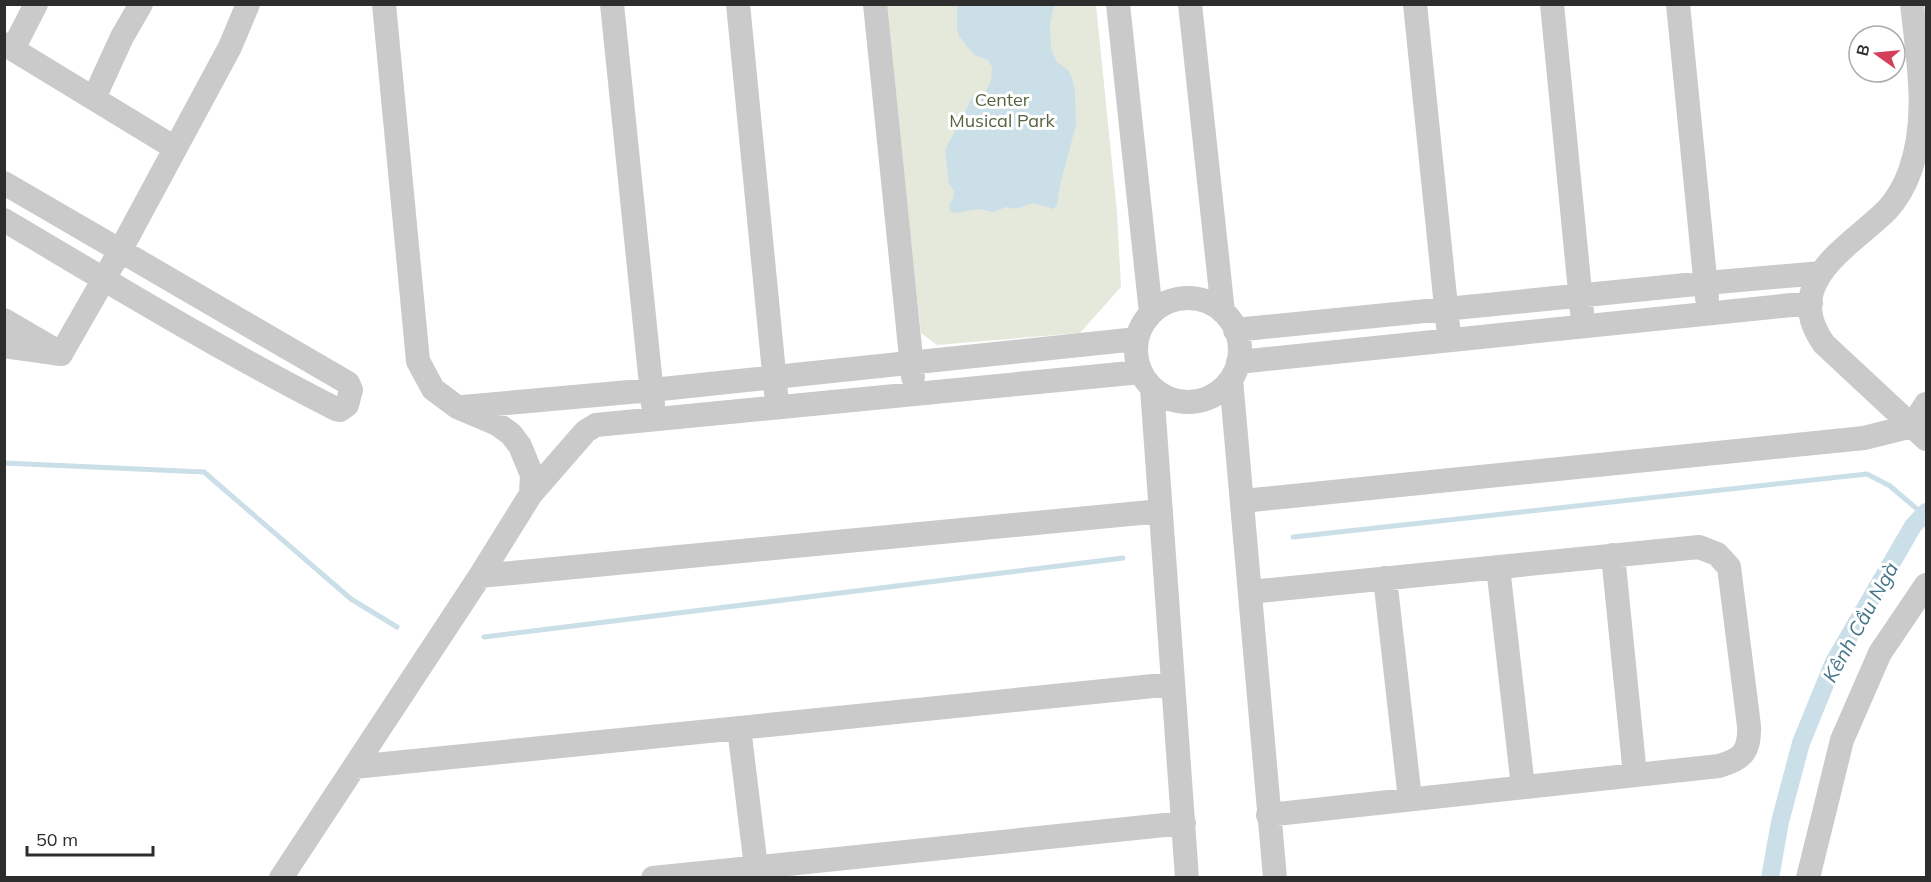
<svg xmlns="http://www.w3.org/2000/svg" width="1931" height="882" font-family="Mulish,sans-serif">
<style>
.green{fill:#e5e9dc}
.water{fill:#cadfe8}
.lines{fill:none;stroke-linecap:round;stroke-linejoin:round}
.stream{stroke:#cadfe8;stroke-width:5}
.canal{stroke:#cadfe8;stroke-width:18}
.minor{stroke:#cacaca;stroke-width:24}
.labels{text-anchor:middle;dominant-baseline:central;stroke-width:6;stroke-linejoin:round;paint-order:stroke}
.park-label{font-size:18px;fill:#55643f;stroke:#fff}
.water-label{font-size:20px;font-style:italic;fill:#437487;stroke:#fff}
</style>
<rect width="100%" height="100%" fill="#fff"/>
<path class="green" d="M885,5H1096L1117,212L1121,287L1080,333L937,345L921,333Z"/>
<path class="water" d="M957,5H1054L1050,25L1051,49L1057,62L1068,70L1072,78L1075,91L1076,125L1060,185L1057,205L1053,209L1033,203C1022,206 1018,211 1006,207L993,212L979,209L955,213L950,211L949,205L953,199L954,191L949,184L945,150L974,94L986,91L991,81L992,67L988,60L974,55L959,36L957,29Z"/>
<g class="lines">
<path class="stream" d="M4,463L204,472L351,599L397,627
M1293,537L1867,474L1890,486L1924,515
M484,637L1123,558"/>
<path class="canal" d="M1770,878L1780,822L1801,743L1834,662L1913,526L1926,512"/>
<path class="minor" d="M612,4L653,404
M738,4L776,393
M875,4L913,377
M1118,4L1151,313
M1190,4L1223,312
M1415,4L1448,326
M1552,4L1582,312
M1678,4L1707,298
M1912,4C1918,60 1929,117 1910,171C1905,185 1897,199 1887,210C1850,247 1780,282 1824,344L1926,439
M4,44L175,148
M13,49L36,4
M94,98L122,37L141,4
M4,183L348,383L351,390L347,405L340,410L336,409C222,351 114,285 4,220
M1136 350a52 52 0 1 1 104 0a52 52 0 1 1-104 0Z
M4,320L52,348
M1235,330L1706,283L1821,273
M4,346L61,354L120,251L230,47L248,4
M1238,362L1811,303
M1231,379L1275,878
M1152,388L1187,878
M462,407L652,390L1137,339
M531,494L578,440L586,431L596,425L1141,372
M1243,501L1864,438L1912,426L1926,404
M1613,555L1635,775
M1498,567L1523,787
M480,576L1161,511
M1385,578L1410,799
M1250,592L1699,547L1717,554L1729,567L1749,726C1750,751 1743,759 1719,766L1268,815
M739,728L756,867
M354,767L1173,684
M281,878L480,576L531,494L532,475L520,446L511,434L497,424L457,407L433,389L418,361L384,4
M653,878L1184,823
M1808,878L1842,740L1880,653L1926,585"/>
</g>
<g class="labels">
<g class="park-label">
<text x="1002" y="99">Center<tspan x="1002" dy="21">Musical Park</tspan></text>
</g>
<g class="water-label">
<text transform="translate(1860 622) rotate(-61)">Kênh Cầu Ngà</text>
</g>
</g>
<rect width="1931" height="882" fill="none" stroke="#2d2d2d" stroke-width="12"/>
<g transform="translate(1877 54) rotate(285)"><circle r="28" fill="#ffffff" stroke="#ababab" stroke-width="1.5"/>
<path d="M0-4.5L10 22L0 15L-10 22Z" fill="#d43f5a"/>
<text y="-9" font-size="16" font-weight="bold" text-anchor="middle" fill="#2d2d2d">B</text>
</g>
<path d="M27 846v9h126v-9" fill="none" stroke="#2d2d2d" stroke-width="3"/>
<text x="36" y="846" font-size="18" fill="#2d2d2d" stroke="#ffffff" stroke-width="4.5" paint-order="stroke">50 m</text>
</svg>
